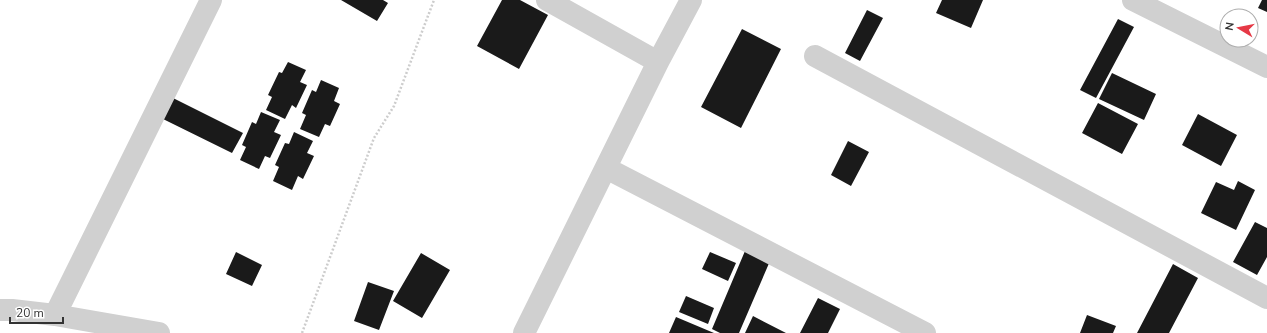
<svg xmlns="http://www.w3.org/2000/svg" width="1267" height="333" font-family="'Nunito Sans',sans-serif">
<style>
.building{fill:#1a1a1a}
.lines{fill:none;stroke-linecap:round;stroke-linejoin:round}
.path{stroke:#cdcdcd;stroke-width:2.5;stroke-dasharray:2 2;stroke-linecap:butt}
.minor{stroke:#d0d0d0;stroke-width:22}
</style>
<rect width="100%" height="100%" fill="#fff"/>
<path class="building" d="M341,0H383L388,3L377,21Z
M502,0H520L548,15L519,69L477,46Z
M942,0H983L971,28L936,13Z
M1262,0H1267V12L1258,8Z
M867,10L883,18L860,61L845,53Z
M1118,19L1134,27L1096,98L1080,90Z
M742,29L781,49L741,128L701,107Z
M288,62L306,70L300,82L307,85L296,108L292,105L285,119L266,110L272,97L268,95L279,72L282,73Z
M1112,73L1156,94L1144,120L1099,99Z
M321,80L339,88L334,101L340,104L330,126L325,124L319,137L300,129L306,115L302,113L312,90L316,92Z
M173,98L243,133L232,153L163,119Z
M1098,103L1138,124L1122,154L1082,133Z
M261,112L280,120L274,132L281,135L270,158L265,156L259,169L240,160L246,147L242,145L252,122L256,124Z
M1198,114L1237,135L1221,166L1182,145Z
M294,132L313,141L307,153L314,156L303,179L298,176L292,190L273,181L279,167L275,165L285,143L289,144Z
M848,141L869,152L851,186L831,175Z
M1238,181L1255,190L1236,230L1201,213L1216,182L1234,190Z
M1255,222L1267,228V257L1257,275L1233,262Z
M745,251L770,261L739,333H720L712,329Z
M236,252L262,265L252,286L226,274Z
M710,252L736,263L728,281L702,269Z
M421,253L450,270L422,318L393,301Z
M1173,264L1198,278L1169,333H1137Z
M368,282L394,291L379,330L354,321Z
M686,296L714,308L708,324L679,312Z
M818,298L840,309L828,333H800Z
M1087,315L1116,326L1113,333H1080Z
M753,316L786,333H745Z
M676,317L714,333H669Z"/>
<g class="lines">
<path class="path" d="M302,333L374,138L394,106L434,0"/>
<path class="minor" d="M547,0L658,62
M1133,0L1267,67
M815,56L1267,298
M606,168L925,333
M0,310H12L55,315L159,333
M55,315L211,0
M524,333L658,62L691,0"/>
</g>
<g transform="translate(1239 28) rotate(280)"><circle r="19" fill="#ffffff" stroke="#adadad"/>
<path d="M0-3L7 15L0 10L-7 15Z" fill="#e63946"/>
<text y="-6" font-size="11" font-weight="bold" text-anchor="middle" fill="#333333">N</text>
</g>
<path d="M10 317v6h53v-6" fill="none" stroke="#333333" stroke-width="2"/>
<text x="16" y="317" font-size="12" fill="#333333" stroke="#ffffff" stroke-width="3" paint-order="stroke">20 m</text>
</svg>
